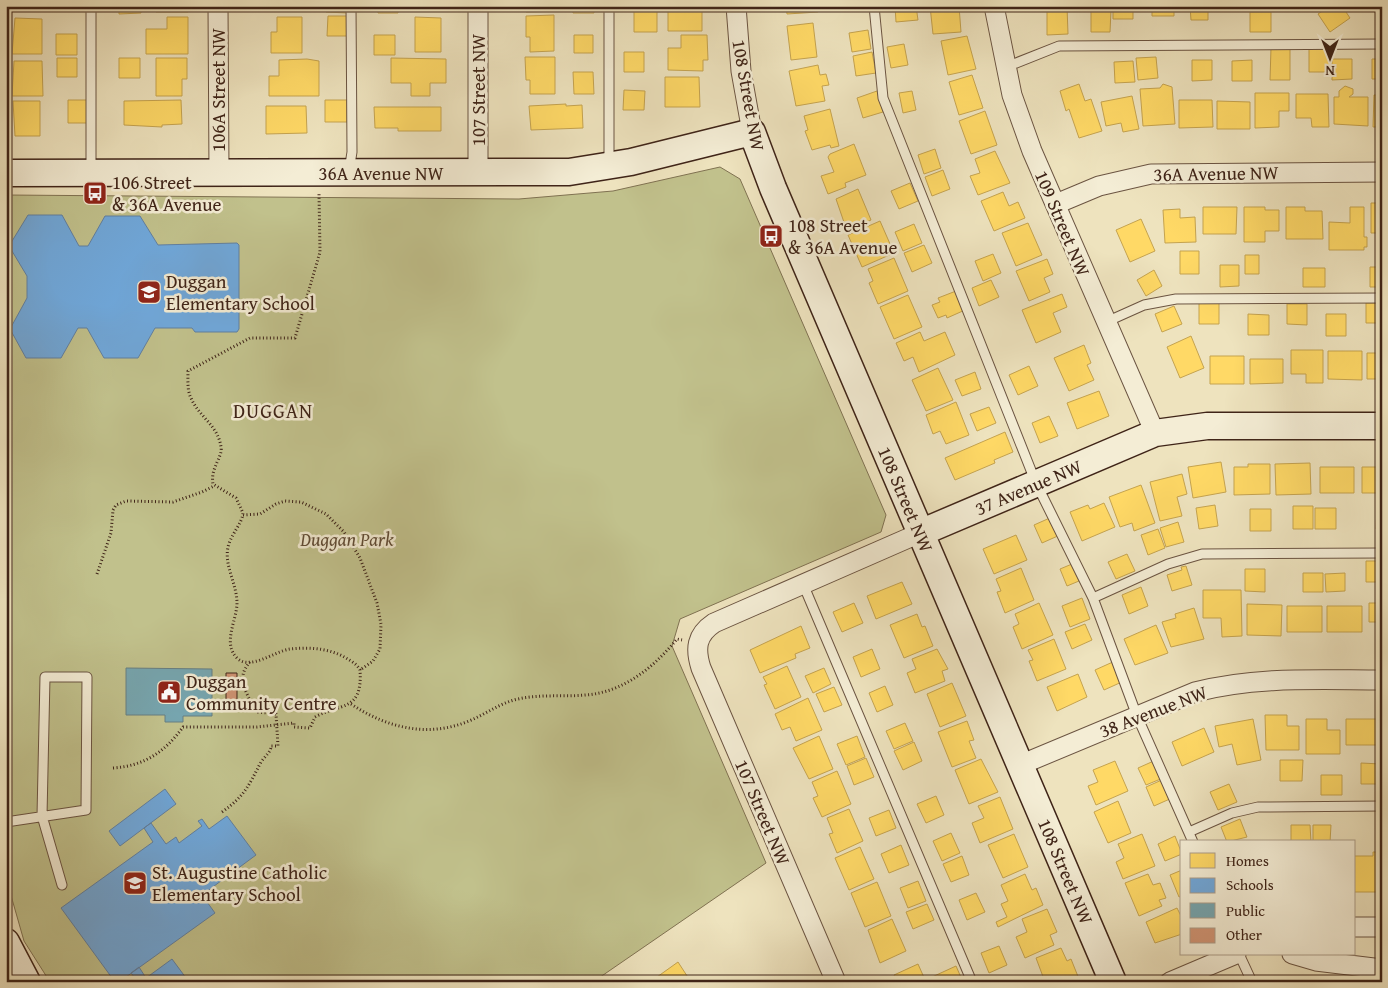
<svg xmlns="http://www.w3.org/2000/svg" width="1388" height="988" font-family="'Gentium Book Plus',serif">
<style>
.green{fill:#c1c18c;stroke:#807252}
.homes{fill:#ffd966;stroke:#c5a34f}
.schools{fill:#6fa8dc;stroke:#6180a1}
.public{fill:#76a5af;stroke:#667e82}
.building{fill:#d09474;stroke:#3f2418}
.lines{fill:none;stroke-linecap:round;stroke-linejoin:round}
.lane-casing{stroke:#6b5442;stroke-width:11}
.street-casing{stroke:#6b5442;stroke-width:21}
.secondary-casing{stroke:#3f2418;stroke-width:29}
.path{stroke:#3f2418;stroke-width:3;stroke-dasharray:1 2.5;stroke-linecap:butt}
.lane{stroke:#f4edd5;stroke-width:9}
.street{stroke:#f4edd5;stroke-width:19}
.secondary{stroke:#f4edd5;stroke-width:26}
.labels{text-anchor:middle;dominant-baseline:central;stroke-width:5;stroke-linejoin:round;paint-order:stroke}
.street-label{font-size:19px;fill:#3f2418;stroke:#f4edd5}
.poi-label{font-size:19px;fill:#3f2418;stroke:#f4edd5;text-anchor:start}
.park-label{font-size:19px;font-style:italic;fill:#604b35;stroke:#f4edd5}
.neighbourhood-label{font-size:20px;letter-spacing:1px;fill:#3f2418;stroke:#f4edd5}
</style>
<rect width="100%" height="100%" fill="#eee3be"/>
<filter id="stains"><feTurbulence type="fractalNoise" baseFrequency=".004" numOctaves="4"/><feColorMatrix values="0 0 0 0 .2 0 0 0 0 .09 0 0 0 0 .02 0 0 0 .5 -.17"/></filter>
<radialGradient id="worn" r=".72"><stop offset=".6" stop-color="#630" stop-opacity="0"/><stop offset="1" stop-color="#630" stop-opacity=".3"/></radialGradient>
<path class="green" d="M720,167L740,179L886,515L881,532L680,619L672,646L766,863L593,982H50L24,941L6,878V195L519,199L613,191Z"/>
<path class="homes" d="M12,6H39V11H12Z
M119,6H141V13L119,14Z
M157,6H189L188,12H156Z
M269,6H301V11H269Z
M326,6H348V13L326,12Z
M378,6H398V13H378Z
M410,6H442V11H410Z
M526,6H560V11L526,12Z
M573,6H594V13H573Z
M668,6H696V10H702V31H668Z
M786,6H818V12L787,14Z
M895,6H916L918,20L896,22Z
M930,6H959L961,32L933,34Z
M1047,6H1067L1068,34L1047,35Z
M1113,6H1133V19H1113Z
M1152,6H1174V16H1152Z
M1190,6H1208V20H1191Z
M1286,6H1302L1303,9L1287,11Z
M1330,6H1342L1350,18L1330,32L1318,14Z
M657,10V32H634V11Z
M1091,10H1111L1110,32H1091Z
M1250,12H1271V32H1250Z
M554,15V51L530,52V37H526V16Z
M328,16H348L347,36H327Z
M167,17H188V54H146V29H167Z
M277,17H302V53H271V32H277Z
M415,17L441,18V52H415Z
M15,18L42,19V54H12Z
M813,23L817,57L791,60L787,26Z
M868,30L871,49L852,52L849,33Z
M56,34H77V55H56Z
M374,35H395V55H374Z
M574,35H593V53H574Z
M681,35H707L708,60H703V71L668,70V48H681Z
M967,36L976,69L948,75L941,41Z
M904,44L908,65L891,68L887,47Z
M1309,47H1329L1330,72H1309Z
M1271,48H1290V80H1270Z
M624,52H644V72H624Z
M872,52L876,73L856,76L853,56Z
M525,57H555V94H530V80H526Z
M1156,57L1158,78L1138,80L1136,58Z
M57,58H77V77H57Z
M119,58H140V78H119Z
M156,58H187V79H182V96H156Z
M391,58L446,59V83H430V96H411V83H391Z
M307,59L319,61V96H269V76H279V60Z
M1332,59H1352V79L1332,80Z
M1372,59H1382V79H1372Z
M1192,60H1212V80L1192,81Z
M1252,60V81H1232V61Z
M14,61H42L43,96H12Z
M1133,61L1135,82L1115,83L1114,62Z
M818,65L820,75L826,74L829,85L822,86L825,101L796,106L789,71Z
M573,72H593L594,94H574Z
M972,75L983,108L959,115L949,82Z
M665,77H699L700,107H665Z
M1079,84L1085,101L1091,99L1102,131L1079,138L1069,109L1066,111L1060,91Z
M1163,84L1172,87L1175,124L1143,126L1140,89L1160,88Z
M1345,86L1353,89V94L1349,97H1368V126L1334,124V97H1339V91Z
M624,90L645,91L644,110H623Z
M877,91L883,112L863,118L857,98Z
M912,91L916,110L903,113L899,93Z
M1255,93H1289V111H1279V127L1255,128Z
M1296,94H1328L1329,127H1312L1311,118H1296Z
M1374,95H1382V127H1373Z
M1132,96L1139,129L1123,132L1121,123L1106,126L1101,102Z
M68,100H91V123H68Z
M181,100L182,124L162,125V127L124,125V101Z
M325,100H347V122H325Z
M1179,100H1212L1213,127L1179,128Z
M13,101H40V136H15Z
M1217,101L1250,102V129H1217Z
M566,104V106L582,105L583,128L531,130L529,106Z
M266,106H306L307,133L266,134Z
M374,107H441V131H398V128H375Z
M830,109L839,146L831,148L830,145L812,150L805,131L808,130L804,116Z
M985,111L997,145L971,154L959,121Z
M854,144L866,175L845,183L846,187L828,194L821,176L834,172L828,157L830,154Z
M935,149L941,168L924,174L918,155Z
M995,151L1010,183L978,195L970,176L980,173L975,159Z
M943,170L950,189L932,196L925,177Z
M910,183L918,201L899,209L891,191Z
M858,189L871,220L847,231L836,199Z
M1003,192L1009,206L1018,202L1025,218L994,231L981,201Z
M1371,203H1382V233H1371Z
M1203,207H1237L1236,234H1203Z
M1244,207H1265V210H1279V231H1265V242H1244Z
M1286,207H1305V211H1322L1323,239H1286Z
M1350,207H1364V237H1367V247H1364V250H1329V222L1350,223Z
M1180,209V218L1195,217L1196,242L1165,243L1163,210Z
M1141,219L1155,251L1130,262L1116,230Z
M880,221L894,253L862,267L848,235Z
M1028,223L1042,255L1016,266L1002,233Z
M914,224L922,243L903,251L895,232Z
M924,245L932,263L912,272L904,253Z
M1180,251H1199V274H1180Z
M993,254L1001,273L983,281L975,261Z
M1245,255H1259V274H1245Z
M894,258L908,291L878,304L869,283L873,281L868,269Z
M1047,259L1053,274L1044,278L1050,292L1029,301L1016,271Z
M1220,265H1239V286L1220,287Z
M1370,267H1382V287H1370Z
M1303,268H1325V287H1303Z
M1154,270L1162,286L1146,296L1137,280Z
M991,280L999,297L979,306L972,288Z
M956,291L965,310L947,318L946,315L938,318L932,305L940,302L938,298Z
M1062,294L1067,307L1053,313L1061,332L1036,343L1022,310Z
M908,295L922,327L894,339L880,307Z
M1199,303H1219V324H1199Z
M1366,303H1382V323H1366Z
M1287,304H1307V325L1287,324Z
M1174,306L1182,324L1162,332L1155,314Z
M1248,314L1269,315V335H1248Z
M1326,314H1346V336H1326Z
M920,332L924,341L945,332L955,355L919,372L913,357L904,361L896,343Z
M1191,336L1204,368L1180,378L1167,347Z
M1084,345L1091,363L1087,365L1094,380L1069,391L1054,358Z
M1291,350H1323V383H1306V374H1291Z
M1328,351H1362V380L1328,379Z
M1367,353H1382V379H1367Z
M1210,356H1244V384H1210Z
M1250,359H1283V383L1250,384Z
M1029,366L1038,386L1018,395L1009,375Z
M938,368L953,400L926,411L912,380Z
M975,372L981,389L962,396L955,380Z
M1099,391L1109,416L1077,429L1067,403Z
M956,402L969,435L946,444L940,431L933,434L926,415Z
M989,407L996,423L977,431L970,414Z
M1049,416L1058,436L1040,443L1032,423Z
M1005,432L1013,452L994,460L995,463L955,480L945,458Z
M1221,462L1226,492L1193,498L1188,467Z
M1310,463L1311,494L1276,495L1275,464Z
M1248,464H1270V494L1234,495V467H1248Z
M1320,467H1354V493H1320Z
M1362,467H1382V493H1362Z
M1182,474L1187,494L1177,497L1182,516L1160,521L1150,482Z
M1141,485L1155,523L1134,531L1132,523L1120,527L1109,497Z
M1104,503L1115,527L1082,541L1070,512L1088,505L1090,509Z
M1215,505L1218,526L1199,529L1196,508Z
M1293,506H1313V529H1293Z
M1377,507H1382V529H1376Z
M1315,508H1336V529H1315Z
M1250,509H1271V531H1250Z
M1052,517L1060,535L1042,543L1034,525Z
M1178,522L1184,542L1166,547L1160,528Z
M1158,529L1165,548L1148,555L1141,535Z
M1016,535L1027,560L994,574L983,549Z
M1127,554L1135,571L1116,579L1108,562Z
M1366,561H1382V582H1366Z
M1072,564L1079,581L1067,586L1060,569Z
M1186,566L1192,585L1172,591L1167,575L1182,570L1181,567Z
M1021,568L1034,600L1005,613L997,592L1001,591L996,579Z
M1245,569H1265V592L1245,591Z
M1303,573H1323V592H1303Z
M1345,573V591L1326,592L1325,574Z
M902,582L912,604L876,619L867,596Z
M1141,587L1148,606L1129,614L1122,595Z
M1203,590H1241L1242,636L1222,637L1221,618H1203Z
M1082,598L1090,619L1070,627L1062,606Z
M854,603L863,623L842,632L833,612Z
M1039,603L1053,635L1022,649L1013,627L1019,624L1015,614Z
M1369,603H1382V632L1381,622H1369Z
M1247,604L1282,605L1281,636L1247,635Z
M1287,606H1322V632H1287Z
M1327,606H1362V632H1327Z
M1194,608L1204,639L1171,647L1162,622L1176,618L1175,614Z
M917,614L922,627L925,626L933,646L904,658L890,625Z
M1085,624L1092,640L1072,649L1065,632Z
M1156,625L1168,653L1135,665L1124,639Z
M801,626L810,648L795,654L796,658L760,673L750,650Z
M1054,639L1066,669L1037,681L1029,661L1033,660L1028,650Z
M872,649L880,669L861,677L853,657Z
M937,649L948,669L942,671L945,681L915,693L907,673L916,669L912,659Z
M1115,661L1124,681L1104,690L1095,670Z
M787,666L801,697L775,709L764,685L767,684L763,677Z
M824,668L831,684L813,693L805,676Z
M1078,674L1087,697L1057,711L1047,687Z
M952,683L966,716L940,727L927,694Z
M885,686L893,705L877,712L869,693Z
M834,687L842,705L824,712L816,694Z
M808,698L822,730L796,741L790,727L782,730L775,714Z
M1265,715H1287V726H1299V750H1266Z
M1253,719L1261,760L1237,765L1232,744L1219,747L1215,726Z
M1306,719H1327V730H1340V754H1306Z
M1346,719H1380V745H1346Z
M967,721L974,740L969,741L976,758L952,767L938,732Z
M905,723L913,741L894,749L886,731Z
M1204,728L1214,752L1182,766L1172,742Z
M819,736L833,769L809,779L793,748Z
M857,736L865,757L846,765L837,744Z
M914,742L922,761L903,770L894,751Z
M866,758L874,777L854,785L847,766Z
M981,759L998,792L969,804L955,770Z
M1156,760L1163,778L1146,785L1138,768Z
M1280,760H1303L1302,781H1280Z
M1115,761L1128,791L1096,805L1088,786L1098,782L1093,770Z
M1361,763L1381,764L1380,784H1361Z
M837,771L851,804L822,817L813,798L818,796L812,782Z
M1321,775H1342V795H1321Z
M1164,779L1172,798L1154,806L1146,787Z
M1229,784L1237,802L1218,810L1210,792Z
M936,796L944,815L926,823L917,804Z
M1000,797L1013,829L980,843L972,823L984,818L978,806Z
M1118,801L1131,833L1108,843L1094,812Z
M849,809L863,841L837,853L829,834L833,833L827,818Z
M889,810L896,828L876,836L869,818Z
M1240,819L1247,837L1227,842L1221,827Z
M1291,825H1310L1311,842H1291Z
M1313,825H1331L1330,842H1313Z
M951,833L960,853L942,861L933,841Z
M1014,834L1028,867L1003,878L988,845Z
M1142,834L1155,866L1123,879L1116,862L1124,858L1118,844Z
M1175,836L1182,854L1165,861L1158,844Z
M901,845L909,865L889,873L881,854Z
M860,847L874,879L849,890L835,858Z
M1373,852H1382V873H1377V892H1354V856H1373Z
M962,856L969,875L951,882L943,864Z
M1182,870V896L1179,897L1170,875Z
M1025,874L1032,890L1036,888L1043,905L998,927L996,922L1007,917L1001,904L1008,901L1001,885Z
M1148,874L1153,885L1160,883L1166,898L1159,900L1162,906L1139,916L1125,883Z
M918,881L926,901L908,908L900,888Z
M877,882L891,916L865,927L851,893Z
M976,893L985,912L967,920L959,900Z
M927,904L934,920L913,929L906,912Z
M1177,908L1182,918V934L1155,943L1146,922Z
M1047,909L1057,932L1050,935L1054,945L1025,958L1016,937L1027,932L1022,919Z
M892,919L906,951L880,963L868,930Z
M999,946L1007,965L989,973L981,953Z
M1061,948L1067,961L1071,959L1079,979L1072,982H1045L1036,958Z
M678,962L691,982H650Z
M918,964L926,982H897L894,975Z
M956,966L963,982H934L932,977Z"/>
<path class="schools" d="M28,215H62L79,246H88L105,216H140L158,245L237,243L239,245V329L237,332H195L192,328H155L138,358H104L87,328H78L61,358H26L10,329L27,298V276L9,246Z
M165,789L176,804L120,846L109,831Z
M227,816L256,855L202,895L215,913L119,982H115L61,908L153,842L144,828L151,823L166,844L176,837L179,843L202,826L198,821L202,819L209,829Z
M172,959L189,982H138L131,973L139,967L146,978Z"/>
<path class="public" d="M126,668L212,669V716H183V722H165V715H126Z"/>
<path class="building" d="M226,673H237V707H226Z"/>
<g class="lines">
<g class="lane-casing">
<path id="lane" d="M91,6V171
M874,6L883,98L1036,483L1093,598L1137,716L1193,842
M1006,67L1059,46L1382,44
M609,163V6
M349,171L352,152L351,6
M1106,322L1144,305L1176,299L1382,298
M803,584L972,982
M1093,598L1168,564L1202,554L1382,553
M6,822L86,810L87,677H45L42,816L62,885
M1189,832L1232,813L1258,807L1382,806
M1239,954L1252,982"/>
</g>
<g class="street-casing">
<path id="street" d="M218,6L219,173
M478,6V173
M736,6L741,71L752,132
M994,6L1012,95L1032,151L1155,433
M1056,204L1099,186L1151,174L1382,172
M1020,765L1195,692C1257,676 1319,680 1382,680
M1354,927H1382
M1292,954L1316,961L1382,969
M836,982L701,668C695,649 696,635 714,623L920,533
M1170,982L1236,954"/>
</g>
<g class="secondary-casing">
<path id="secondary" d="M6,173L569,172L631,162L752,132L773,188L1113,982
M920,533L1155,433L1207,426H1382
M6,942L27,982"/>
</g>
<path class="path" d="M243,515L260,514L276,504L285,501L301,502L326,514L344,532L360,558L377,603L381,624L380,649L373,661L360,670
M97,574L111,533L113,510L116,505L126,501L173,502L202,492L214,486
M351,704C387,728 428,738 469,721C486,714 500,703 518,699C540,694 563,697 586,695C624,692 654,667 677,639L682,640
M113,768C144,766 165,752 183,727H257L294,723V727L310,728L315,717C340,703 363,712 360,670C357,664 351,661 346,658C329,648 309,647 290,649C275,651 250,671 237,658C222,643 237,620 237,603C237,584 224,566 228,547C231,534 242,524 243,513L236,498L213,484C210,468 223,457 221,447C218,425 199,417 191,398C187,390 188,380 188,371L250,338H295L320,252L319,194
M222,812C245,796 249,785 261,762C265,756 271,752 271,746H278L276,714L258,712L255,710C247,693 235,678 250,662"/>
<use href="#lane" class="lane"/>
<use href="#street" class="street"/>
<use href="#secondary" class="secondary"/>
</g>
<defs>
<g id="bus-square" transform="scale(1.25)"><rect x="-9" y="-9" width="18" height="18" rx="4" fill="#8f2418" stroke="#f4edd5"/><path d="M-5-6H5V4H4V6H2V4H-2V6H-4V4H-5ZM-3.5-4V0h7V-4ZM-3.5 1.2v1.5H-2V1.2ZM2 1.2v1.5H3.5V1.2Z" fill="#fff"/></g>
<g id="school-square" transform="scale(1.25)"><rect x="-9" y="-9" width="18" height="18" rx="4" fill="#8f2418" stroke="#f4edd5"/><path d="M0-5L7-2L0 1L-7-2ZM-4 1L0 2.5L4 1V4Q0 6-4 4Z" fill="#fff"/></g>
<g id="civic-square" transform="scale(1.25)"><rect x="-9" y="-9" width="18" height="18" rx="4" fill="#8f2418" stroke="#f4edd5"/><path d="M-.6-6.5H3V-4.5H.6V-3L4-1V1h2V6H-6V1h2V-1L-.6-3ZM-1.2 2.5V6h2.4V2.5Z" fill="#fff"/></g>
</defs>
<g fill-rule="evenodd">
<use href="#bus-square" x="95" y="193"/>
<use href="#bus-square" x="771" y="236"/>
<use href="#school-square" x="149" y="292"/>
<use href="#civic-square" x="169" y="692"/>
<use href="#school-square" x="135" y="883"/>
</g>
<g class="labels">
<g class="street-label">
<text transform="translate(218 90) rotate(-90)">106A Street NW</text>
<text transform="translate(478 90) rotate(-90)">107 Street NW</text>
<text transform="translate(749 95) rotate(80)">108 Street NW</text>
<text x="381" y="173">36A Avenue NW</text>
<text transform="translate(1216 173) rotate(-1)">36A Avenue NW</text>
<text transform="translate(1063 223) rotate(67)">109 Street NW</text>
<text transform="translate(1028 487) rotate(-23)">37 Avenue NW</text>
<text transform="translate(906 499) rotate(67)">108 Street NW</text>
<text transform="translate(1153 711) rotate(-21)">38 Avenue NW</text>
<text transform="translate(763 812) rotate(67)">107 Street NW</text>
<text transform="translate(1066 871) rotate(67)">108 Street NW</text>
</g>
<g class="poi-label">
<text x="112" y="182">106 Street<tspan x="112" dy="22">&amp; 36A Avenue</tspan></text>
<text x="788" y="225">108 Street<tspan x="788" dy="22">&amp; 36A Avenue</tspan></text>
<text x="166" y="281">Duggan<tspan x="166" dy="22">Elementary School</tspan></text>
<text x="186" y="681">Duggan<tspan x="186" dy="22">Community Centre</tspan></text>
<text x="152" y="872">St. Augustine Catholic<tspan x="152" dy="22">Elementary School</tspan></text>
</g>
<g class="park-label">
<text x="347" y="539">Duggan Park</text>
</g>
<g class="neighbourhood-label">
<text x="273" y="410">DUGGAN</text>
</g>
</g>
<rect width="1388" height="988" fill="none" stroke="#eee3be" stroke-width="25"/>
<rect x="8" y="8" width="1373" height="973" fill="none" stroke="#3f2418" stroke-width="2.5"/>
<rect x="12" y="12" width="1363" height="963" fill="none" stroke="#3f2418"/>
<rect x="1180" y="840" width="175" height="115" fill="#f4edd5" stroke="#ac9d89"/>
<rect x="1190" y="853" width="25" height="15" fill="#ffd966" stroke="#ac9d89"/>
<text x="1226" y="866" font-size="15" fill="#3f2418">Homes</text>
<rect x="1190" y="878" width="25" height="15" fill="#6fa8dc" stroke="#ac9d89"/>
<text x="1226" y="890" font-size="15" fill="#3f2418">Schools</text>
<rect x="1190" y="903" width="25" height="15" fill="#76a5af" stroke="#ac9d89"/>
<text x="1226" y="916" font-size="15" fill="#3f2418">Public</text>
<rect x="1190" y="928" width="25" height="15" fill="#d09474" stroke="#ac9d89"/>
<text x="1226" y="940" font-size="15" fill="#3f2418">Other</text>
<g transform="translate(1330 58) rotate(180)" stroke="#f4edd5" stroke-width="4" paint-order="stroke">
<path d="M0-4L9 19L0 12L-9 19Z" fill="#3f2418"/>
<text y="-8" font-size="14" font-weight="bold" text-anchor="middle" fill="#3f2418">N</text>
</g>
<rect width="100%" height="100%" filter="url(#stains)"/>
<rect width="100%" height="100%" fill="url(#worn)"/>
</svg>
